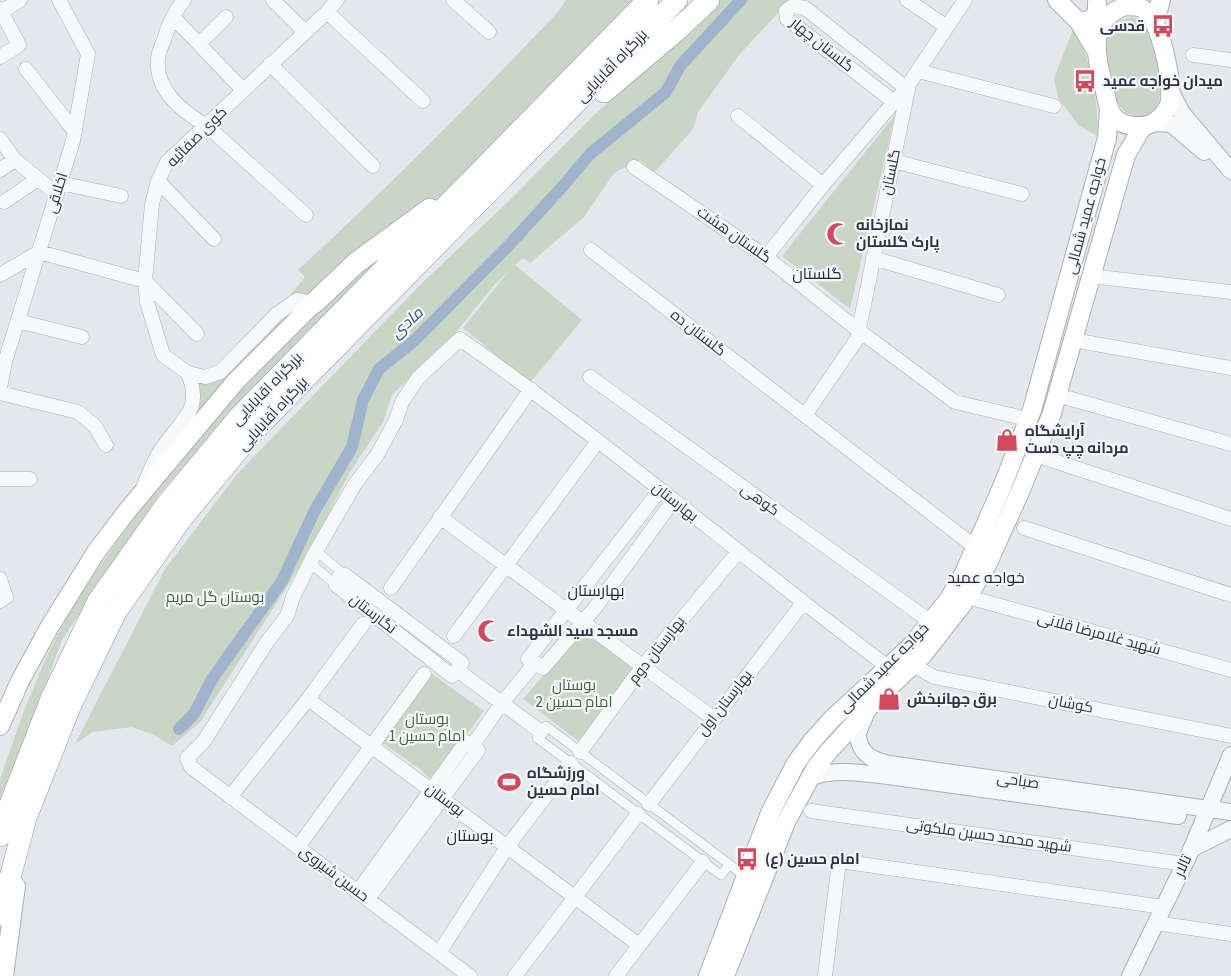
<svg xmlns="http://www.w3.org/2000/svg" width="1231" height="976" font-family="'Source Sans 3',Cairo,sans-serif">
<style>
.green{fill:#c9d6c5}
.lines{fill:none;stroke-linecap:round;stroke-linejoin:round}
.canal{stroke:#9fb4cc;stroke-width:12}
.pedestrian-casing{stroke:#a9aeb7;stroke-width:10}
.minor-casing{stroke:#a9aeb7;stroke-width:15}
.tertiary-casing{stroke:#a9aeb7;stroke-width:18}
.secondary-casing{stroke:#a9aeb7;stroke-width:20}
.trunk-casing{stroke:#8b94a3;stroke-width:22}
.pedestrian{stroke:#f7f8fa;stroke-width:9}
.minor{stroke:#f7f8fa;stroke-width:14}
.tertiary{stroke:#f7f8fa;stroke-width:16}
.secondary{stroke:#fff;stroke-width:18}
.trunk{stroke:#fff;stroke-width:21}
.labels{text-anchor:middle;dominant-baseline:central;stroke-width:4.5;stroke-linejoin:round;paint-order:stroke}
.poi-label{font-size:15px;font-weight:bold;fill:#2b3445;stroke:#f4f6f9;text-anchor:start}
.street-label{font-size:15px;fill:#2b3445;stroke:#f4f6f9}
.park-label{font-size:15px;fill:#3f6138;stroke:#f4f6f9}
.neighbourhood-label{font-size:16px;fill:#1d2536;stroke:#f4f6f9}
.water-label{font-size:16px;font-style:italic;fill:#34527a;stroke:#f4f6f9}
</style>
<rect width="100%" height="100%" fill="#e4e7ec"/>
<path class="green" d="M566,0H640L459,184L409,219L312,298L291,294L305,277L298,270C388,187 474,100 558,12Z
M719,0H790L739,55L698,112L693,129L654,173L640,160L614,173L584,217L530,263L523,258L515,265L582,320L530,383L463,328L509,271L495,284L453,336L392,395L383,422L350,472L308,554L200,722L172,746L154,735L132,727L93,732L75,744L165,569L238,473L423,282L511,199L594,115L671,47Z
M1132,17L1147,24L1151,31C1155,52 1175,114 1141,117C1132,118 1122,111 1118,103C1110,88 1101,41 1112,27C1117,20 1125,19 1132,17Z
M1074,27C1091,61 1098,98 1098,136L1079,126L1058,98L1054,78Z
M895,115L850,309L782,256Z
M414,229L234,412L161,492L62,640L19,756L0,815V779L25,708L48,653L75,602L134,517L236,396L309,319L367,266Z
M301,306L178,435L199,407L196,380L213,381L229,376L278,323Z
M584,628L633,669L581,743L523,699Z
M425,669L484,711L432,781L421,770L376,738Z"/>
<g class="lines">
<path class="canal" d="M179,729L194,714L212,679L282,581L315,510L352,447L363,400L379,369L415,340L510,244L563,186L590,154L666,92L680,66L741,0"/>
<g class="pedestrian-casing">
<path id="pedestrian" d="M316,551L345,575
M310,563L336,585
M729,865L721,875L537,738L546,726L746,877"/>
</g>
<g class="minor-casing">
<path id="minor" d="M184,0C175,11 169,23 165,37C163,44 158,52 158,59C155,91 183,112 207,126L306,215
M273,0L305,32
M453,0L489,32
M907,0L947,27
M0,9L19,45L0,57
M1,12L20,0
M327,12L423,101
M173,17L243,90
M199,44L226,17
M1193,55L1231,60
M270,64L373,166
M26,69L75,132
M918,71L1054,106
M894,102L787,19L786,11L793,6L805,8L906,88
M738,116L823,185
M0,139L15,160L57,194
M893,161L1022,194
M634,167L766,257L858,330L955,402L1019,417
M0,170L15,160
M158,181L214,239
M60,183L121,196
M4,202L38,179
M591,250L975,547
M766,257L823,185L900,95
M873,258L998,295
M0,275L39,252L145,281L197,334
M1090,276L1231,292
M314,303L297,300L277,314L220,372L205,377L188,373L163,355L147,302L145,281L152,204L158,181L167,162L327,12L337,0
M18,321L82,337
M1073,340L1231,368
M590,377L931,622
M0,388L5,362L73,141L88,54L59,0
M0,393L78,412L95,426L106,445
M1057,395L1231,444
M805,415L857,339L909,84L965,0
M1036,455L1231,519
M0,479H30
M144,485C149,472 155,458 163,447C182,418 203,412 188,373
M440,517L713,718
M1024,528L1231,595
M345,575L462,663L452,676L336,585L339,577Z
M0,579L6,597L0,601
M391,588L531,389
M968,597L1231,670
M454,636L598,441
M535,663L543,668L594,609L673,501
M913,665L934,677L1231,736
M457,670L541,732
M308,699L639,945
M580,752L643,666L738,552
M230,797L308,699L363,624
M649,804L803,603
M811,811L1184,864
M298,847L424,674
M358,891L466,742L472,746
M368,899L478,750L472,746L502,703L535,663L528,659L660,490
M1156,923L1231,934
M439,953L507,847L571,763
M470,976L191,767L187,758L204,741L267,642L287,616L293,597L316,551L355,484L377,455L396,420L402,402L418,378L460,339C607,442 744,559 888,667
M515,976L638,814
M616,976L703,862
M825,976L839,861L1163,907"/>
</g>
<g class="tertiary-casing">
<path id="tertiary" d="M1171,92L1182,113L1231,171
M1152,123L1171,124L1204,152
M866,714L857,735C862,755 869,759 889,764L1231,812
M811,777C836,768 862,773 888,776L1178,816
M1191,849L1231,829
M1130,976L1188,857L1231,755"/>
</g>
<g class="secondary-casing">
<path id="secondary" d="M1057,0L1079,22L1095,49
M1126,6C1134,6 1141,6 1147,12C1161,24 1176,91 1168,107C1164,116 1153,125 1143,126C1135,127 1124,125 1117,120C1107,113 1107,98 1104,87C1096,56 1086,19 1126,6Z
M1080,22L1093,19L1097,11V3
M1155,22L1161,0
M0,726L20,681L50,626L96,552L127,511L236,381L314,303
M4,976L16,886
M708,976L770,813L796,763L813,740L833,718L911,646L949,599L964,573L1002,487L1032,410L1107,138L1109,111
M725,976L786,822L815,769L828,752L874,702L922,656L965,601L987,565L1020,492L1052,413L1126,155L1143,126"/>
</g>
<g class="trunk-casing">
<path id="trunk" d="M604,92L675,32L709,0
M314,303L356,263L430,209
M0,836L7,812L51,699L98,601L166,505L240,416L648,0
M0,915L26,818L70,707L116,612L182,518L255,430L677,0"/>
</g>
<use href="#pedestrian" class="pedestrian"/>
<use href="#minor" class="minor"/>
<use href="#tertiary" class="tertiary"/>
<use href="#secondary" class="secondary"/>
<use href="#trunk" class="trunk"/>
</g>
<defs>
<g id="bus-bare" transform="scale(1.8)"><path d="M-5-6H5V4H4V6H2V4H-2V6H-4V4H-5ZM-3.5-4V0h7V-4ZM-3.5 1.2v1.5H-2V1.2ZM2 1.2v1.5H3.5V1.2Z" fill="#d1495b" stroke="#f4f6f9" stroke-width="2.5" paint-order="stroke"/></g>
<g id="mosque-bare" transform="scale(1.8)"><path d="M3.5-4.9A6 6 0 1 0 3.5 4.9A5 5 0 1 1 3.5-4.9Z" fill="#d1495b" stroke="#f4f6f9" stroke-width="2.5" paint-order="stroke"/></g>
<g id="shop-bare" transform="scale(1.8)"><path d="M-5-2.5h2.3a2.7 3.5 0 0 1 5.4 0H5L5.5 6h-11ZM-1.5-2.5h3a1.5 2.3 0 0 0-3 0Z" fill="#d1495b" stroke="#f4f6f9" stroke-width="2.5" paint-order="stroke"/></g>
<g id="stadium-bare" transform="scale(1.8)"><path d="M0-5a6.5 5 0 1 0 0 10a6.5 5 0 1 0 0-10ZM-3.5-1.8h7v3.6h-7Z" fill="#d1495b" stroke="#f4f6f9" stroke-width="2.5" paint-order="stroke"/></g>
</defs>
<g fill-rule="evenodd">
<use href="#bus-bare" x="1163" y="26"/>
<use href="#bus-bare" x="1085" y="81"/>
<use href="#mosque-bare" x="838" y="234"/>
<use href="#shop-bare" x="1007" y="440"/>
<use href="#mosque-bare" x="489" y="631"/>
<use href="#shop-bare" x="889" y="699"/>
<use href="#stadium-bare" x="509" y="782"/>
<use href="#bus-bare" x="747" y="859"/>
</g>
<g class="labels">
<g class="poi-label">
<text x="1145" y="26" text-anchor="end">قدسی</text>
<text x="1103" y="81">میدان خواجه عمید</text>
<text x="856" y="225">نمازخانه<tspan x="856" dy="17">پارک گلستان</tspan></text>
<text x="1025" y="431">آرایشگاه<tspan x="1025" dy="17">مردانه چپ دست</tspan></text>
<text x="507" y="631">مسجد سید الشهداء</text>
<text x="907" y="699">برق جهانبخش</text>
<text x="527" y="773">ورزشگاه<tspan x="527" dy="17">امام حسین</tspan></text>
<text x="765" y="859">امام حسین (ع)</text>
</g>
<g class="street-label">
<text transform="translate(822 45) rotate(39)">گلستان چهار</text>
<text transform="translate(612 66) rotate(-46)">بزرگراه آقابابایی</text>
<text transform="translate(197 137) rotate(-45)">کوی صفائیه</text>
<text transform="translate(891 172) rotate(-78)">گلستان</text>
<text transform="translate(57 193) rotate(-73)">اخلاقی</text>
<text transform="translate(1086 216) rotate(-75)">خواجه عمید شمالی</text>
<text transform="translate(734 235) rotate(35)">گلستان هشت</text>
<text transform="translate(698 333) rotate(38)">گلستان ده</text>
<text transform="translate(267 389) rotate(-46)">بزرگراه اقابابایی</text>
<text transform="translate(273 414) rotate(-47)">بزرگراه آقابابایی</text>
<text transform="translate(760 500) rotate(36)">کوهی</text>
<text transform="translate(675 502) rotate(38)">بهارستان</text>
<text transform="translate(373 614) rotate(38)">نگارستان</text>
<text transform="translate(1099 634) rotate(15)">شهید غلامرضا قلانی</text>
<text transform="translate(657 650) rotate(-52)">بهارستان دوم</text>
<text transform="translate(884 668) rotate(-45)">خواجه عمید شمالی</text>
<text transform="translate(725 703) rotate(-52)">بهارستان اول</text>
<text transform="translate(1071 704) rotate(11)">کوشان</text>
<text transform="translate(1018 781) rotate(8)">صباحی</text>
<text transform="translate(445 800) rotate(37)">بوستان</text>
<text transform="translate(989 836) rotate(8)">شهید محمد حسین ملکوتی</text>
<text transform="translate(1183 866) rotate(-65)">تالار</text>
<text transform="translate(334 874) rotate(37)">حسین شیروی</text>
</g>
<g class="park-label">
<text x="215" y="597">بوستان گل مریم</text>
<text x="574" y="685">بوستان<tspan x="574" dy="17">امام حسین 2</tspan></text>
<text x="427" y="719">بوستان<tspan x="427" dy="17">امام حسین 1</tspan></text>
</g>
<g class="neighbourhood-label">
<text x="817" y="274">گلستان</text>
<text x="986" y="578">خواجه عمید</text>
<text x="596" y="591">بهارستان</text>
<text x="470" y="836">بوستان</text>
</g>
<g class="water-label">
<text transform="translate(407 323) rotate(-43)">مادی</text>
</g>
</g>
</svg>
